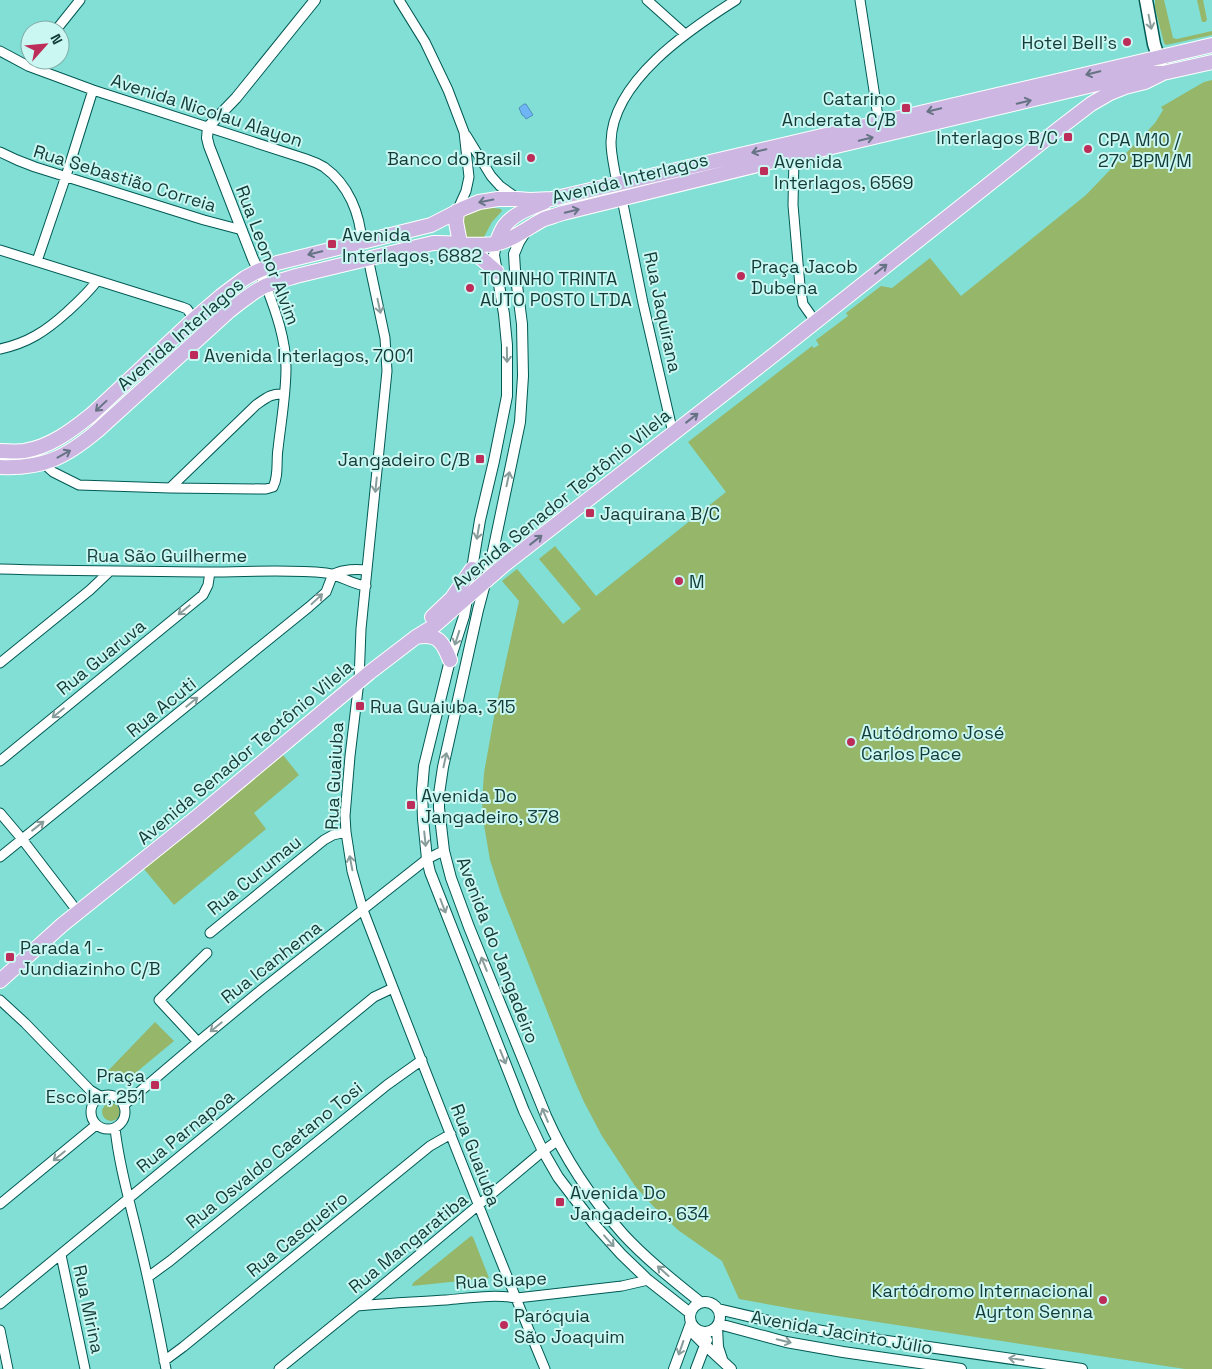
<svg xmlns="http://www.w3.org/2000/svg" width="1212" height="1369" font-family="'Space Grotesk',sans-serif">
<style>
.green{fill:#96b66a}
.water{fill:#6fb5f5;stroke:#5390bc}
.lines{fill:none;stroke-linecap:round;stroke-linejoin:round}
.minor-casing{stroke:#005953;stroke-width:11}
.tertiary-casing{stroke:#005953;stroke-width:12}
.secondary-casing{stroke:#005953;stroke-width:15}
.primary-casing{stroke:#fff;stroke-width:16}
.minor{stroke:#fff;stroke-width:9}
.tertiary{stroke:#fff;stroke-width:10}
.secondary{stroke:#fff;stroke-width:12}
.primary{stroke:#cdb7e2;stroke-width:14}
.oneway{stroke:#889d9b}
.oneway2{stroke:#667384}
.poi-dot{fill:#bc2d5a;stroke:#cbf7f2;stroke-width:2}
.labels{text-anchor:middle;dominant-baseline:central;stroke-width:4;stroke-linejoin:round;paint-order:stroke}
.poi-label{font-size:18px;fill:#123b37;stroke:#cbf7f2;text-anchor:start}
.street-label{font-size:18px;fill:#123b37;stroke:#cbf7f2}
</style>
<rect width="100%" height="100%" fill="#81dfd6"/>
<path class="green" d="M1155,0H1164L1173,38L1177,39L1212,31V35L1166,45L1164,43L1155,8Z
M1197,0H1203L1207,20L1205,22H1202Z
M1212,80V1369H1185L805,1311L739,1299L722,1261L678,1230L655,1208L635,1186L602,1136L584,1102L573,1077L501,894L490,860L484,825L482,802L484,773L495,711L519,601L502,581L517,569L563,624L581,609L539,559L555,546L596,596L726,492L688,442L812,346L814,348L819,345L816,340L848,316L846,313L881,286L892,288L930,258L961,296L1086,195L1155,123L1163,110L1161,107L1204,82Z
M487,207L501,209L502,211L492,222L484,237L480,239L462,237L460,217L469,211Z
M283,755L299,775L254,813L266,829L174,905L144,869Z
M155,1022L174,1041L127,1080L117,1077L106,1078L104,1075Z
M102 1112a9 9 0 1 1 18 0a9 9 0 1 1-18 0Z
M471,1236L473,1237L489,1278L412,1286L413,1283Z"/>
<path class="water" d="M524,104H526L533,115L526,119L524,116L522,115L519,108Z"/>
<g class="lines">
<g class="minor-casing">
<path id="minor" d="M399,0L425,42L448,90L464,132L469,177L466,191L457,211
M647,0L685,34
M860,0L879,123
M56,30L80,0
M0,51L28,66L93,90L306,159C312,161 319,164 324,167C349,185 360,214 362,243
M466,135L491,176L500,186L517,198
M0,152L17,160L35,167L204,220L242,230
M794,156L793,205L800,286L803,304L815,321
M617,184C615,170 611,156 611,142C612,81 690,29 736,0
M622,199L643,303L673,433
M0,250L182,307L187,309L194,319
M368,258L385,338L387,371L361,629L359,681L350,756L345,816L346,832L352,871L363,910C422,1063 482,1217 545,1369
M37,261L66,176L93,90
M0,349C28,343 46,331 67,312C78,302 88,293 97,281
M43,463L53,472L79,485L170,488L266,489L273,487C279,476 276,461 278,449C281,422 286,395 286,368C286,340 276,312 266,286
M170,488L256,405C266,398 271,393 284,394
M0,569C70,571 139,571 209,572C248,572 287,569 326,573C340,575 351,584 366,586
M333,574C345,569 355,569 367,570
M0,663L90,590L110,571
M0,761L203,595L208,585L210,572
M0,813L22,839L78,912
M0,857L309,607L326,592L333,574
M210,933L324,840L333,835L346,832
M0,1000L25,1023L90,1090L100,1096
M198,1042L159,1000L207,953
M91 1112a17 17 0 1 1 34 0a17 17 0 1 1-34 0Z
M124,1105L198,1042L261,990L427,859L437,854L444,851
M115,1128C119,1167 131,1206 140,1245C150,1286 158,1327 166,1369
M0,1204L96,1125
M61,1255L85,1369
M148,1277L170,1261L387,1085L422,1060
M0,1304L374,997L393,988
M357,1306C387,1303 416,1302 446,1300C470,1298 493,1294 517,1298L622,1286L648,1280
M0,1330L8,1369
M164,1361L183,1347L430,1146L451,1134
M279,1369L378,1289L543,1151L557,1141"/>
</g>
<g class="tertiary-casing">
<path id="tertiary" d="M526,231L519,242L514,254L515,270L522,324L523,376L520,422L491,561L478,610L443,767L439,794V808L444,851L451,878L469,927L546,1116C565,1159 592,1199 623,1234C646,1259 674,1281 700,1302
M266,286L253,259L209,146L207,138L208,127L236,98L315,0
M471,575L480,520L494,461L507,396V345L504,314L494,255L496,244
M468,594L464,616L450,660L424,766L422,790L423,819L427,859L430,872L524,1111L543,1151L558,1177L594,1224L621,1254L648,1280L690,1313
M690 1317a15 15 0 1 1 30 0a15 15 0 1 1-30 0Z
M718,1309L782,1324L845,1335L1082,1369
M719,1324L786,1342L843,1352L961,1369
M717,1327L718,1347L722,1359
M689,1329L705,1345L731,1369
M674,1369L691,1323
M696,1369L707,1340"/>
</g>
<g class="secondary-casing">
<path id="secondary" d="M1146,0L1154,44L1161,66"/>
</g>
<g class="primary-casing">
<path id="primary" d="M457,211L456,222L460,243L482,259L497,272
M496,244C498,239 500,233 503,228C512,214 530,208 545,202
M0,451C8,451 16,452 24,451C50,447 71,431 91,415L194,319L221,296L245,278L258,271L277,263L431,225L464,208L479,202L498,199H517L530,200L552,199L1212,45
M0,467C42,469 65,458 97,431L229,311C241,302 252,292 265,286C275,282 286,279 296,276L433,243C453,242 475,247 495,244C514,240 528,227 544,219C550,217 557,215 563,213L794,156L1143,73H1163L1212,62
M432,617L452,598L472,569
M416,637C438,633 443,642 450,660
M0,981L62,925L198,816L369,673L416,637L434,626L504,565L775,354L1061,127L1091,104L1110,93L1125,87L1145,82L1163,73"/>
</g>
<use href="#minor" class="minor"/>
<use href="#tertiary" class="tertiary"/>
<use href="#secondary" class="secondary"/>
<use href="#primary" class="primary"/>
</g>
<defs><path id="oneway-shaft" d="M-6 0H5M1.5-3L5.5 0L1.5 3" fill="none" stroke-width="1.6" stroke-linecap="round" stroke-linejoin="round" transform="scale(1.25)"/></defs>
<g class="oneway">
<use href="#oneway-shaft" transform="translate(1150 22) rotate(79)"/>
<use href="#oneway-shaft" transform="translate(379 306) rotate(78)"/>
<use href="#oneway-shaft" transform="translate(507 355) rotate(89)"/>
<use href="#oneway-shaft" transform="translate(508 479) rotate(-78)"/>
<use href="#oneway-shaft" transform="translate(376 485) rotate(96)"/>
<use href="#oneway-shaft" transform="translate(478 532) rotate(100)"/>
<use href="#oneway-shaft" transform="translate(317 599) rotate(-43)"/>
<use href="#oneway-shaft" transform="translate(184 610) rotate(141)"/>
<use href="#oneway-shaft" transform="translate(457 638) rotate(108)"/>
<use href="#oneway-shaft" transform="translate(192 702) rotate(-39)"/>
<use href="#oneway-shaft" transform="translate(58 713) rotate(141)"/>
<use href="#oneway-shaft" transform="translate(445 760) rotate(-78)"/>
<use href="#oneway-shaft" transform="translate(38 826) rotate(-38)"/>
<use href="#oneway-shaft" transform="translate(425 839) rotate(84)"/>
<use href="#oneway-shaft" transform="translate(351 863) rotate(-101)"/>
<use href="#oneway-shaft" transform="translate(443 906) rotate(69)"/>
<use href="#oneway-shaft" transform="translate(484 964) rotate(-112)"/>
<use href="#oneway-shaft" transform="translate(216 1027) rotate(141)"/>
<use href="#oneway-shaft" transform="translate(503 1057) rotate(68)"/>
<use href="#oneway-shaft" transform="translate(545 1115) rotate(-113)"/>
<use href="#oneway-shaft" transform="translate(59 1156) rotate(141)"/>
<use href="#oneway-shaft" transform="translate(609 1241) rotate(48)"/>
<use href="#oneway-shaft" transform="translate(663 1271) rotate(-138)"/>
<use href="#oneway-shaft" transform="translate(784 1341) rotate(13)"/>
<use href="#oneway-shaft" transform="translate(681 1348) rotate(109)"/>
<use href="#oneway-shaft" transform="translate(1016 1359) rotate(-172)"/>
</g>
<g class="oneway2">
<use href="#oneway-shaft" transform="translate(1093 73) rotate(167)"/>
<use href="#oneway-shaft" transform="translate(1024 102) rotate(-14)"/>
<use href="#oneway-shaft" transform="translate(934 110) rotate(167)"/>
<use href="#oneway-shaft" transform="translate(866 139) rotate(-13)"/>
<use href="#oneway-shaft" transform="translate(759 151) rotate(167)"/>
<use href="#oneway-shaft" transform="translate(486 201) rotate(169)"/>
<use href="#oneway-shaft" transform="translate(572 211) rotate(-14)"/>
<use href="#oneway-shaft" transform="translate(315 253) rotate(167)"/>
<use href="#oneway-shaft" transform="translate(881 269) rotate(-38)"/>
<use href="#oneway-shaft" transform="translate(101 406) rotate(137)"/>
<use href="#oneway-shaft" transform="translate(692 418) rotate(-38)"/>
<use href="#oneway-shaft" transform="translate(64 454) rotate(-29)"/>
<use href="#oneway-shaft" transform="translate(536 540) rotate(-38)"/>
</g>
<g class="poi-dot">
<circle cx="1127" cy="42" r="5"/>
<rect x="901" y="103" width="10" height="10" rx="2.5"/>
<rect x="1063" y="132" width="10" height="10" rx="2.5"/>
<circle cx="1088" cy="149" r="5"/>
<circle cx="531" cy="158" r="5"/>
<rect x="759" y="166" width="10" height="10" rx="2.5"/>
<rect x="327" y="239" width="10" height="10" rx="2.5"/>
<circle cx="741" cy="276" r="5"/>
<circle cx="470" cy="288" r="5"/>
<rect x="189" y="350" width="10" height="10" rx="2.5"/>
<rect x="475" y="454" width="10" height="10" rx="2.5"/>
<rect x="585" y="508" width="10" height="10" rx="2.5"/>
<circle cx="679" cy="581" r="5"/>
<rect x="355" y="701" width="10" height="10" rx="2.5"/>
<circle cx="851" cy="742" r="5"/>
<rect x="406" y="800" width="10" height="10" rx="2.5"/>
<rect x="5" y="952" width="10" height="10" rx="2.5"/>
<rect x="150" y="1080" width="10" height="10" rx="2.5"/>
<rect x="555" y="1197" width="10" height="10" rx="2.5"/>
<circle cx="1103" cy="1300" r="5"/>
<circle cx="504" cy="1325" r="5"/>
</g>
<g class="labels">
<g class="poi-label">
<text x="1117" y="42" text-anchor="end">Hotel Bell's</text>
<text x="896" y="98" text-anchor="end">Catarino<tspan x="896" dy="21">Anderata C/B</tspan></text>
<text x="1058" y="137" text-anchor="end">Interlagos B/C</text>
<text x="1098" y="139">CPA M10 /<tspan x="1098" dy="21">27º BPM/M</tspan></text>
<text x="521" y="158" text-anchor="end">Banco do Brasil</text>
<text x="774" y="161">Avenida<tspan x="774" dy="21">Interlagos, 6569</tspan></text>
<text x="342" y="234">Avenida<tspan x="342" dy="21">Interlagos, 6882</tspan></text>
<text x="751" y="266">Praça Jacob<tspan x="751" dy="21">Dubena</tspan></text>
<text x="480" y="278">TONINHO TRINTA<tspan x="480" dy="21">AUTO POSTO LTDA</tspan></text>
<text x="204" y="355">Avenida Interlagos, 7001</text>
<text x="470" y="459" text-anchor="end">Jangadeiro C/B</text>
<text x="600" y="513">Jaquirana B/C</text>
<text x="689" y="581">M</text>
<text x="370" y="706">Rua Guaiuba, 315</text>
<text x="861" y="732">Autódromo José<tspan x="861" dy="21">Carlos Pace</tspan></text>
<text x="421" y="795">Avenida Do<tspan x="421" dy="21">Jangadeiro, 378</tspan></text>
<text x="20" y="947">Parada 1 -<tspan x="20" dy="21">Jundiazinho C/B</tspan></text>
<text x="145" y="1075" text-anchor="end">Praça<tspan x="145" dy="21">Escolar, 251</tspan></text>
<text x="570" y="1192">Avenida Do<tspan x="570" dy="21">Jangadeiro, 634</tspan></text>
<text x="1093" y="1290" text-anchor="end">Kartódromo Internacional<tspan x="1093" dy="21">Ayrton Senna</tspan></text>
<text x="514" y="1315">Paróquia<tspan x="514" dy="21">São Joaquim</tspan></text>
</g>
<g class="street-label">
<text transform="translate(207 110) rotate(18)">Avenida Nicolau Alayon</text>
<text transform="translate(125 178) rotate(17)">Rua Sebastião Correia</text>
<text transform="translate(630 178) rotate(-14)">Avenida Interlagos</text>
<text transform="translate(268 255) rotate(69)">Rua Leonor Alvim</text>
<text transform="translate(663 312) rotate(78)">Rua Jaquirana</text>
<text transform="translate(180 334) rotate(-41)">Avenida Interlagos</text>
<text transform="translate(561 499) rotate(-39)">Avenida Senador Teotônio Vilela</text>
<text x="167" y="555">Rua São Guilherme</text>
<text transform="translate(101 657) rotate(-39)">Rua Guaruva</text>
<text transform="translate(161 707) rotate(-39)">Rua Acuti</text>
<text transform="translate(245 752) rotate(-40)">Avenida Senador Teotônio Vilela</text>
<text transform="translate(334 776) rotate(-87)">Rua Guaiuba</text>
<text transform="translate(254 875) rotate(-39)">Rua Curumau</text>
<text transform="translate(498 950) rotate(69)">Avenida do Jangadeiro</text>
<text transform="translate(271 962) rotate(-38)">Rua Icanhema</text>
<text transform="translate(185 1131) rotate(-39)">Rua Parnapoa</text>
<text transform="translate(274 1155) rotate(-39)">Rua Osvaldo Caetano Tosi</text>
<text transform="translate(476 1155) rotate(69)">Rua Guaiuba</text>
<text transform="translate(297 1234) rotate(-39)">Rua Casqueiro</text>
<text transform="translate(408 1243) rotate(-39)">Rua Mangaratiba</text>
<text transform="translate(501 1280) rotate(-3)">Rua Suape</text>
<text transform="translate(89 1309) rotate(78)">Rua Mirina</text>
<text transform="translate(842 1332) rotate(10)">Avenida Jacinto Júlio</text>
</g>
</g>
<g transform="translate(45 45) rotate(63)"><circle r="24" fill="#cbf7f2" stroke="#81aca7"/>
<path d="M0-4L9 19L0 12L-9 19Z" fill="#bc2d5a"/>
<text y="-8" font-size="14" font-weight="bold" text-anchor="middle" fill="#123b37">N</text>
</g>
</svg>
